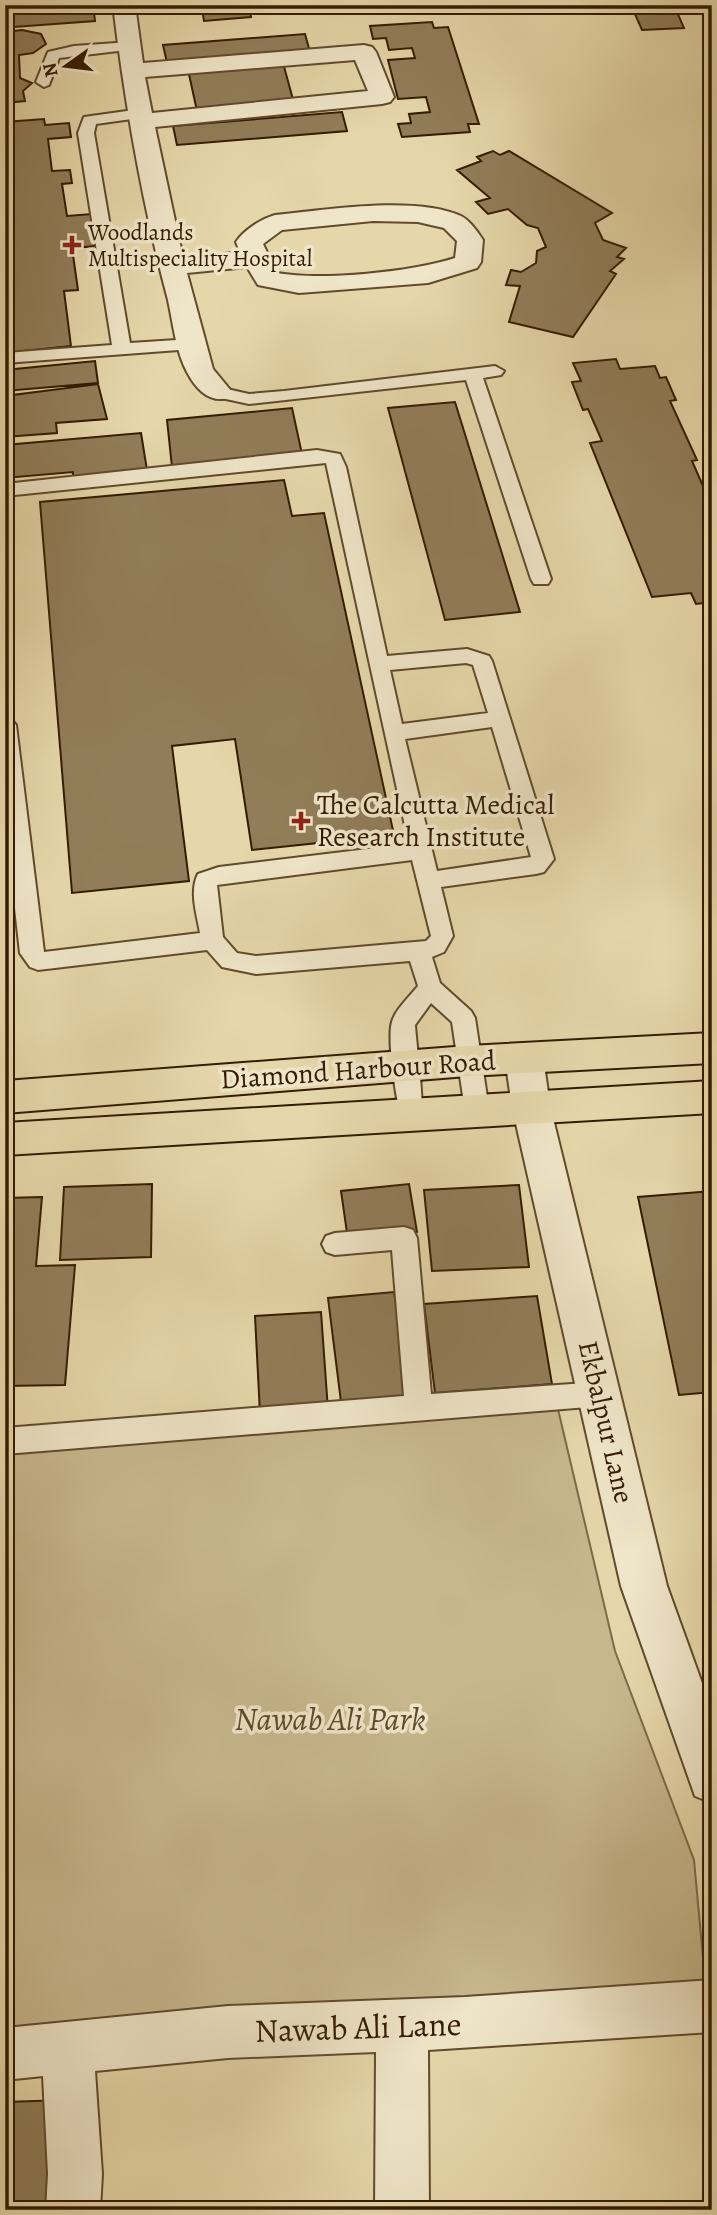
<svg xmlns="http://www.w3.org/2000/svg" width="717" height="2215" font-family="Alegreya,serif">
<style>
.green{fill:#c8b78d;stroke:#7e6a47;stroke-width:2}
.building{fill:#917d59;stroke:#341c01;stroke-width:2}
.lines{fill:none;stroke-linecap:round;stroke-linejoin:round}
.lane-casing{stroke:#604b2b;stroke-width:4}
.street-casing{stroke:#604b2b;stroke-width:4}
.primary-casing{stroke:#341c01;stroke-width:4}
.lane{fill:#efe5c8;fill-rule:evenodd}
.street{fill:#efe5c8;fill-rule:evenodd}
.primary{fill:#e6d7aa;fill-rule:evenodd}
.poi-dot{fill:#8f2418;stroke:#efe5c8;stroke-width:2.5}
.labels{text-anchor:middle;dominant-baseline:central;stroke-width:7;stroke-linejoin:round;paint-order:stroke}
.far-poi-label{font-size:23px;fill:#341c01;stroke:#efe5c8;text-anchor:start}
.poi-label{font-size:28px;fill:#341c01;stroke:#efe5c8;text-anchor:start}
.street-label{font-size:28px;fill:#341c01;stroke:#efe5c8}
.near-park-label{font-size:33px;font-style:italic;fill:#604a2b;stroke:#efe5c8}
.near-street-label{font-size:33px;fill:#341c01;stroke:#efe5c8}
</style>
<rect width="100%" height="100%" fill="#e6d7aa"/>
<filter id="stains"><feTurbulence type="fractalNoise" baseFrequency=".00286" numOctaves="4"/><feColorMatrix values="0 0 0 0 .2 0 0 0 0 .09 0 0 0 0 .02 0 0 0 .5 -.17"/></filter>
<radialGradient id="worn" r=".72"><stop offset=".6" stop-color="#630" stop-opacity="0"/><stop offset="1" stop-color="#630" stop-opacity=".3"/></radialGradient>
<path class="green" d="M557,1405L615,1651L694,1860L706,1990L5,2027V1452Z"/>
<path class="building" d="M13,5H93L95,21L14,27Z
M631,5H674L684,28L642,30Z
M249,6L251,17L204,21L202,9Z
M432,22L434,28L448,27L479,124H468L470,132L402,137L398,124L411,123L409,114L430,112L426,97L398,99L388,60L415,58L412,48L389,50L386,38L373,39L370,26Z
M22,30L41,34L46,44L33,53L19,55L20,78L32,83L23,91L25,101L5,103V32Z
M305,34L310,52L167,63L163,45Z
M283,63L294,103L197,111L188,70Z
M342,112L347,131L177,145L173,126Z
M44,119L45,125L69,123L71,137L48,139L52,171L70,170L72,183L62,184L67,216L92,214L97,246L72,248L78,290L64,291L71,346L5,353V122Z
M493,151L500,155L509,151L612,213L595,223L603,240L626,248L617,257L624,259L610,271L616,274L573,337L509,322L520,286L506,285L511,270L521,272L536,263L537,251L546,247L538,228L527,225L508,209L488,214L476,202L490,198L457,170L481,161L477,157Z
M616,359L620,369L655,366L660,378L666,377L676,400L670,401L697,460L692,461L706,493L712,494V602L696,604L691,593L652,597L590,443L602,441L588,409L583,410L572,382L581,381L573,363Z
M95,361L98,383L5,391V370Z
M98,384L107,419L56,423L57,433L5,437V396Z
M455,402L520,612L445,620L388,408Z
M292,408L302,454L172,467L167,420Z
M141,433L147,470L73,477V472L5,478V445Z
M284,480L292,516L324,513L394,835L252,850L235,739L172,746L189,881L72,893L40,502Z
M152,1184L151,1257L60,1260L64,1187Z
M409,1184L417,1232L348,1240L341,1191Z
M519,1185L529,1267L432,1271L424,1190Z
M712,1191V1392L679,1395L638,1197Z
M42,1197L36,1266L75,1265L65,1385L5,1386V1198Z
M394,1292L411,1402L342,1410L328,1298Z
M537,1296L552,1384L435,1393L424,1304Z
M321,1312L328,1410L260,1414L255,1316Z
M65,2100L59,2210H5V2102Z"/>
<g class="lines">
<g class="lane-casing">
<path id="lane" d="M130,42L135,43L137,46L135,49L59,58L49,85L44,87L36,82L48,52L74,46Z
M141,109L146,111L149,114L146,117L96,124L94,133L130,343L192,339L201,344L192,349L5,363V353L112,345L78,133L84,117Z
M495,366L504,371L501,375L483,378L551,579L548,584H534L531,579L466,380L249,404L212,396L209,392L218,387L249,394L284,391Z
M317,450L340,454L346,467L387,656L467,649L489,656L492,661L554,859L544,872L536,874L441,887L453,936L444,952L432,957L440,983L471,1011L475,1018L489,1110L486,1117L477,1120L468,1117L465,1110L452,1022L431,1003L415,1025C416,1042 425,1111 421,1120L412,1123L403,1120C396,1106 387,1037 392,1022C395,1010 410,996 418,986L410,961L256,974L222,967L207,950L38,970L30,967L20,953L5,819V718L12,720L16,725L44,952L200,933C197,915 189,891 198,874L219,867L409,844L326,463L5,496V484ZM466,663L473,665L488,713L402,724L390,670ZM492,727L531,857L437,871L405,739ZM412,860L431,936L426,941L256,956L237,953L223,937L217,885Z
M404,1227L413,1230L417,1238L431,1394L600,1382L610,1385L614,1394L610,1403L600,1406L5,1454V1428L404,1396L392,1250L335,1255L326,1252L322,1244L326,1236L335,1233Z"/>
</g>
<g class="street-casing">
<path id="street" d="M113,5H135L143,63L364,45L372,47L376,52L394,97L390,102L382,104L155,127L183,258L240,252L236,242C244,230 261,219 275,215C325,210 415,195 461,216C469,220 478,232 483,240L481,262L477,268L428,283L299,293L258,285L247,267L187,273L213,369L232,392L228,398C209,403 196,389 187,372C176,352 173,323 168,300C142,203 125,104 113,5ZM355,60L368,91L152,113L145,77ZM373,221L418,222L444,228L457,241L455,258C411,272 322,281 277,273L263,244L282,230Z
M524,1043L537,1047L543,1058L550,1106L667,1586L712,1711V1803L695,1796L621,1586L512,1106L505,1058L511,1047Z
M712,1980V2032L428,2050L429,2210H375L376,2052L228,2058L95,2071L102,2174L100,2210H46L48,2174L43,2076L5,2080V2028L228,2006L465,1997Z"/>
</g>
<g class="primary-casing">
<path id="primary" d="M712,1033V1063L468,1076L5,1113V1081L468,1046Z
M712,1081V1113L5,1155V1123Z"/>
</g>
<use href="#lane" class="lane"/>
<use href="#street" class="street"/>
<use href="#primary" class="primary"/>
</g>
<g class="poi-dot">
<path d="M68.5 234.5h7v7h7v7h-7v7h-7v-7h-7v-7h7z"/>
<path d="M297.5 810.5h7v7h7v7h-7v7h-7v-7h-7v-7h7z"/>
</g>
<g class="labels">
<g class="far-poi-label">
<text x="88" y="232">Woodlands<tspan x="88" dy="26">Multispeciality Hospital</tspan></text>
</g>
<g class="poi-label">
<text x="317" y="805">The Calcutta Medical<tspan x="317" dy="32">Research Institute</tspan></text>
</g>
<g class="street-label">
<text transform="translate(358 1070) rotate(-4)">Diamond Harbour Road</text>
<text transform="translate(606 1422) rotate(77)">Ekbalpur Lane</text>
</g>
<g class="near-park-label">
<text x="330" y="1718">Nawab Ali Park</text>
</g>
<g class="near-street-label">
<text transform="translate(358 2027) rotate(-2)">Nawab Ali Lane</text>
</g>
</g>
<rect width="717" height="2215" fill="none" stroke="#e6d7aa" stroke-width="28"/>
<rect x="7" y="7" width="703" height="2201" fill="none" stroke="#341c01" stroke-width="3.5"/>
<rect x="14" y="14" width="689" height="2187" fill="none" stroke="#341c01" stroke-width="2"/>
<g transform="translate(66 66) rotate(256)" stroke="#efe5c8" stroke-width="5" paint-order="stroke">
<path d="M0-5L12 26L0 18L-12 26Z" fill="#341c01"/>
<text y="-10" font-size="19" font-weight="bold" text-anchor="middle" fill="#341c01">N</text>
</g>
<rect width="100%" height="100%" filter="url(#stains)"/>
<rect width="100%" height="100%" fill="url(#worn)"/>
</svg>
